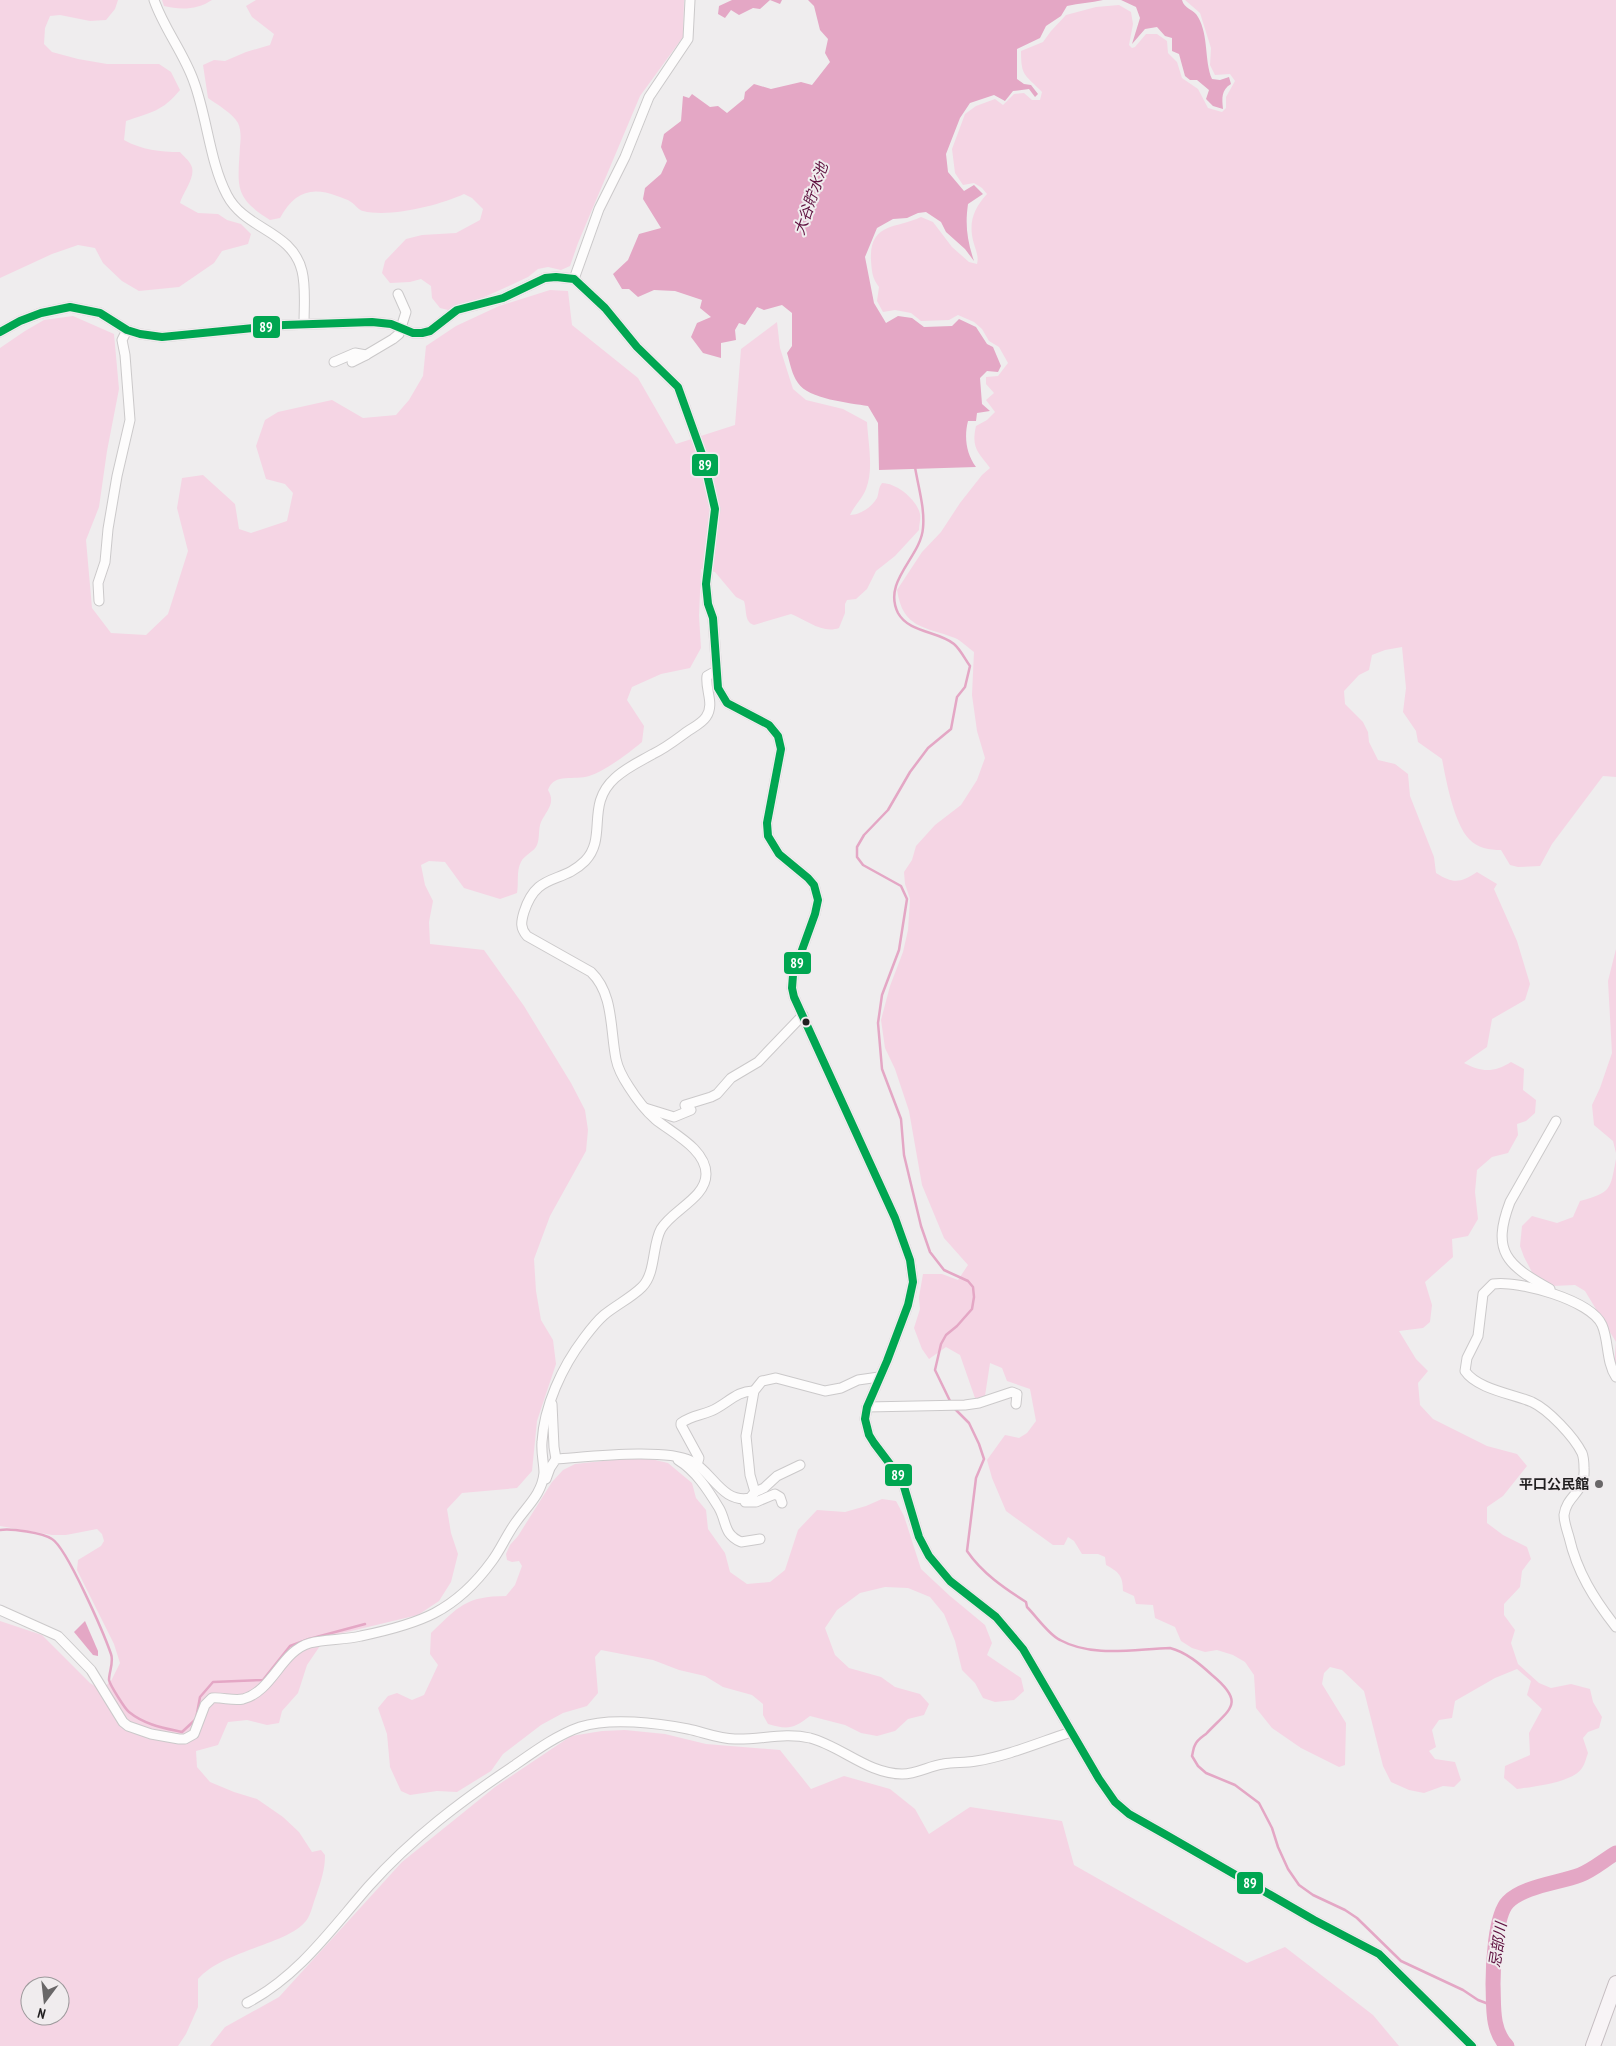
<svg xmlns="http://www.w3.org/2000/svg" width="1616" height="2046" font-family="'PT Sans Narrow','Noto Sans JP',sans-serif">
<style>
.green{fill:#f5d5e4;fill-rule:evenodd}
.water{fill:#e4a7c5}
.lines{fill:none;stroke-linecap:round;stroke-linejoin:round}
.stream{stroke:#e4a7c5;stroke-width:2.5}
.river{stroke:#e4a7c5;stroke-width:15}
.minor-casing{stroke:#cbc9ca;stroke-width:11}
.primary-casing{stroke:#c5bdc1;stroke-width:16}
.minor{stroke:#fdfcfc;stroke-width:9}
.primary{stroke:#f8f4f6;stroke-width:14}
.bus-1-casing{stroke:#f0ecee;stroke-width:11}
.bus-1{stroke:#00a651;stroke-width:8}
.bus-dot{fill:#211f20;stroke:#f0ecee;stroke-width:2}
.poi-dot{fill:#696768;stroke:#f0ecee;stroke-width:2}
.labels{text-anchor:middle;stroke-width:4;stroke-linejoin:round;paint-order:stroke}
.poi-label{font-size:14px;font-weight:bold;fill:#211f20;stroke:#f0ecee;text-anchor:end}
.water-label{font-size:15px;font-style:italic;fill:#5e113f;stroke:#f0ecee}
.line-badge{stroke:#f0ecee;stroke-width:2}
.badge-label{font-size:14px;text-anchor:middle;font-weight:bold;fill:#fff}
</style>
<rect width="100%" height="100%" fill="#efedee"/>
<g class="green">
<path d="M0 0H118L115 9 106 20 90 21 60 15 50 16 45 28 44 44 52 52 78 59 107 64H159L171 72 180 90C162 112 151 112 126 121L124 140C142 150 160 152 180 152 183 156 189 160 191 165 197 176 183 192 180 203L198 213 218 214 227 220 241 224 251 234 248 244 222 251 214 263 179 287 139 291 122 281 103 263 95 248 78 245 52 254 0 278Z"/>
<path d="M162 0H212C197 10 180 10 164 6Z"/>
<path d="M256 0H684L683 37 640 96 578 243 570 266 561 270 548 267 538 269 528 277 511 285 473 302 448 310 440 308 432 298 431 286 421 279 410 282 390 283 382 273 385 261 406 239 422 235 456 233 480 220 483 209 472 198 464 194C440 205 390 218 363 211 358 210 356 205 351 202 347 199 342 198 337 196 310 186 294 193 280 218L270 220C233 197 238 186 240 146 241 139 241 129 238 123 232 113 218 105 208 98L203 65 214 60 225 61 246 52 270 45 274 34 252 17 246 6Z"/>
<path d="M1185 0H1616V777L1603 776 1552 844 1540 866 1518 867 1510 865 1501 850C1490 850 1477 848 1469 839 1454 823 1446 780 1442 759L1418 742 1416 731 1403 712 1406 688 1402 647 1385 650 1372 655 1369 670 1359 675 1344 691 1345 704 1363 722 1368 732 1369 742 1378 760 1395 764 1408 774 1410 796 1434 857 1436 873C1453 884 1461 883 1477 872L1497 884 1494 889 1517 941 1530 984 1525 1000 1492 1019 1487 1047 1464 1063C1481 1072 1494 1073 1511 1062L1524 1069 1523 1090 1536 1100 1535 1113 1526 1121 1517 1124 1518 1135 1508 1153 1492 1157 1477 1170 1475 1192 1478 1219 1468 1236 1452 1239 1453 1257 1425 1282 1432 1305 1430 1322 1423 1328 1399 1331 1416 1359 1428 1371 1418 1383 1420 1405 1433 1419 1487 1446 1517 1454 1527 1466 1503 1496 1487 1507V1523L1503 1535 1527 1547 1531 1559 1522 1571 1520 1587 1504 1604V1615L1515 1630 1511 1643 1518 1664 1539 1683 1551 1688 1571 1684 1590 1689 1593 1702 1602 1717 1599 1728 1588 1732 1583 1738 1588 1753C1586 1758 1585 1764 1582 1768 1574 1782 1533 1787 1517 1789L1504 1778 1505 1766 1530 1755 1529 1733 1542 1709 1527 1695 1531 1681 1517 1669 1495 1678 1455 1701 1452 1718 1439 1720 1432 1730 1436 1747 1429 1751 1435 1759 1455 1762 1461 1780 1454 1787 1443 1786 1424 1793 1409 1790 1391 1782 1383 1766 1364 1691 1342 1670 1330 1667 1324 1673 1322 1684 1346 1723 1345 1765 1339 1767 1301 1748 1272 1728 1256 1708 1254 1675 1245 1662 1233 1655 1217 1650 1205 1652 1192 1648 1181 1641 1175 1627 1155 1618 1153 1605 1136 1604 1134 1596 1123 1591C1123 1576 1119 1572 1106 1565L1105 1557 1098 1554H1082L1074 1541 1068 1537 1064 1545H1053L1006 1511 992 1478 987 1460 1005 1435 1019 1438 1027 1433 1036 1421 1030 1389 1007 1381 1002 1368 990 1363 985 1396 980 1399 975 1398 960 1355 946 1347 929 1359 922 1349 914 1328 920 1309 919 1297 923 1274H942L958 1280 968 1265 944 1238 922 1185 909 1111 895 1069 885 1048 881 1020 890 986 903 952 908 930 910 899 905 884 904 872 912 860 916 846 935 825 961 805 977 780 985 758 977 731 972 695 974 652C968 648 962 641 955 638 924 626 903 629 897 590L922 552 941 532 960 503 982 475 990 468C978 452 971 448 976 426L987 420 995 412 986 400 994 393 986 384V377L998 376 1008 363 999 347 989 341 982 329 974 322 958 315 949 320 921 321 911 313 895 310 883 312 877 301 879 287C872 278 872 272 871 261 869 222 896 229 921 217L933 222 952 247 969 262 977 264C979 257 976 251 974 244 968 224 973 209 987 194L982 188 974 183 963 185 955 173 952 149 965 114 976 106 995 99 1003 105 1014 94 1024 93 1032 100H1040L1042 92C1025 74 1021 77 1021 51L1043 42 1051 31 1066 15 1096 7 1119 5 1131 12 1133 24 1129 45 1132 48 1135 47 1146 34H1157L1167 41 1168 53 1177 62 1182 78 1198 89 1208 108 1222 112 1226 108V97L1235 81 1230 74 1215 75 1210 65 1211 48 1200 13Z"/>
<path d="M550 290 568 291 572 325 638 378 676 444 735 425 741 349 777 322 780 348 793 389 806 400 843 409 867 422C868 442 874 469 866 489 862 499 854 506 850 515 860 515 872 507 877 498 879 493 878 488 882 483 897 483 917 500 920 514 921 519 919 525 919 530L895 556 876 571 867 589 856 599 847 600 845 604V613L839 628C823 634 806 620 791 614L754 625C744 622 747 610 744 601L736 597 715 572 701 569 699 616 701 648 690 668 661 674 632 687 627 700 644 726 642 742C629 753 605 771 589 776 575 781 554 772 548 790 556 803 547 810 541 822 538 829 540 838 537 845 534 852 524 855 521 862 516 871 519 883 517 893L500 899 464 888 445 862 429 861 421 865 425 885 433 901 429 922 430 944 484 950 524 1006 571 1083 585 1110 588 1130 586 1151 550 1216 534 1259 536 1291 541 1320 553 1340 556 1364 537 1421 532 1471 517 1488 462 1493 447 1509 451 1533 458 1554 451 1582 439 1601 418 1615 326 1637 307 1665 298 1693 282 1711 279 1723 267 1725 247 1720 228 1722 218 1745 196 1751 197 1767 210 1782 234 1792 257 1799 283 1817 299 1832 312 1852 321 1850 325 1855C325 1870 321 1881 316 1896 313 1903 312 1911 308 1918 293 1944 224 1949 198 1979V2007L186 2034 178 2046H0V1621L42 1635 90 1683 101 1690 111 1681 120 1663 114 1644 77 1570 78 1560 101 1546 104 1541 102 1534 97 1529 66 1535H52L0 1526V348L25 331 44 320 73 316 114 334 119 389 107 451 99 507 86 540 92 608 111 633 146 635 168 614 188 551 177 508 182 478 203 475 235 504 239 529 251 533 287 521 293 493 285 484 266 479 256 446 265 420 278 412 332 400 363 418 396 415 409 400 423 376 426 346 456 326 499 306ZM30 1986H60V2016H30Z"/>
<polygon points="1616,949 1616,1153 1613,1141 1594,1125 1592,1105 1600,1088 1612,1053 1608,981"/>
<path d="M1616 1159V1368L1614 1365 1616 1342 1585 1291 1575 1285 1552 1286 1533 1274 1524 1257 1520 1246 1522 1226 1532 1216 1557 1223 1573 1217 1580 1201C1612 1192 1610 1190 1616 1159Z"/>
<path d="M621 1459H651L668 1463 692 1483 696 1498 706 1510 708 1529 725 1553 730 1572 747 1584 770 1582 785 1570 798 1530 817 1510 845 1512 866 1506 882 1499 896 1501 904 1516 921 1569 950 1596 985 1625 992 1643 987 1655 1021 1678 1024 1691 1014 1700 995 1702 983 1698 975 1683 962 1670 955 1641 944 1614 930 1597 908 1588 885 1587 860 1593 837 1610 825 1628 835 1655 849 1668 881 1677 895 1687 920 1694 929 1704 924 1715 908 1719 895 1731 877 1736 861 1733 845 1725 810 1716C793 1729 788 1730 768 1724L763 1715V1704L752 1695 723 1687 705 1676 679 1670 653 1660 601 1650 595 1657 598 1693 587 1706 563 1713 541 1725 503 1754 491 1771 457 1792 437 1791 410 1795 401 1791 390 1767 387 1734 378 1708 388 1696 397 1693 412 1700 424 1695 438 1665 430 1654 431 1633C458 1607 466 1596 506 1596L515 1585 522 1566 519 1561 512 1562 507 1560 506 1554 510 1545 518 1536 552 1482 563 1470 575 1464Z"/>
<polygon points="625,1730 665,1734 706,1744 780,1750 811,1789 844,1776 890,1789 915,1809 929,1834 970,1807 1062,1821 1074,1865 1247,1963 1285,1947 1373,2015 1399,2046 210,2046 225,2027 279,1997 402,1862 495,1787 571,1736 602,1731"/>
</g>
<g class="water">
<polygon points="732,0 782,0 780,4 770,0 760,9 753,8 739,15 731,10 725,18 718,14 719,6"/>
<path d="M808 0H1103C1091 3 1079 3 1067 6L1061 16 1046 26 1040 38 1017 49V79L1024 84 1031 85 1038 94 1035 97 1029 89 1013 91 1005 101 994 95 970 103 960 118 946 154 948 172 964 191 974 185 983 194 968 204C965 225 967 240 974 261L965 249 946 232 941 222 926 212 918 213 907 218 893 219 877 228 865 257 874 303 886 323 898 316 912 318 924 327 952 326 959 319 976 327 987 344 993 347 1001 366 998 372 987 371 980 378 982 404 990 411 977 413 976 421H968C964 437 966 453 976 467L879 470 878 423 868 406C850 403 808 399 798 383 792 375 790 363 787 353L792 346V313L782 305 764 310 757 307 745 325 739 323 735 330 736 340 721 343V358L703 353 691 337 697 323 711 317 700 308 702 300 675 291 654 290 638 297 629 289H622L613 274 628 260 639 234 661 228 643 199 645 188 661 174 667 161 661 147 664 134 681 121 683 96 689 98 692 94 710 107 718 106 727 113 744 99 745 92 754 84 771 89 801 82 812 85 830 62 825 53 828 39 820 30 814 6Z"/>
<path d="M1121 0H1182C1184 9 1194 9 1198 17 1209 36 1204 60 1212 79L1220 80 1229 77 1231 84C1221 90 1222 98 1223 109L1213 106 1206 99 1209 90 1197 80H1190L1185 76 1179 54 1172 51V38L1165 36 1157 27 1145 29 1132 44 1140 18 1136 7Z"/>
<polygon points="85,1621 98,1651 98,1656 93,1655 74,1632"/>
</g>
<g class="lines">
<g class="stream">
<path d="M915 467C918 486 925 508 923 528 921 557 882 581 898 613 909 633 938 631 954 644 960 649 965 659 970 666L965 687 957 697 951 729 928 748 910 772 888 810 864 835 857 847V857L863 865 901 886 907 899 899 950 882 995 878 1023 882 1069 901 1119 904 1155 921 1226 930 1252 944 1270 968 1281 973 1287 974 1297 972 1309 957 1326 946 1335 941 1344 935 1370 951 1403"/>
<path d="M954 1408 969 1423 979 1444 984 1459 976 1478 967 1551C982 1573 1004 1588 1026 1602L1027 1607C1036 1616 1049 1635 1060 1640 1093 1658 1134 1649 1170 1648 1186 1652 1200 1664 1212 1675 1247 1704 1229 1709 1206 1734 1202 1737 1197 1740 1195 1745 1193 1748 1193 1753 1192 1756L1198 1766 1206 1773 1235 1785 1259 1803 1272 1828 1278 1847 1288 1869 1299 1885 1313 1895 1345 1910 1357 1918 1401 1961 1463 1990 1478 2000 1494 2006"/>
<path d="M0 1530C11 1528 43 1533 52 1539 67 1548 104 1634 111 1654 114 1662 109 1672 109 1680 110 1685 125 1709 129 1712 145 1725 164 1728 182 1732L196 1719 200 1697 213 1682 263 1680 290 1646 309 1639 365 1624"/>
</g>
<path class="river" d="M1507 2046C1491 2030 1494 2005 1493 1984 1493 1966 1495 1915 1508 1902 1524 1886 1559 1883 1580 1875 1593 1870 1604 1860 1616 1853"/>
<g class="minor-casing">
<g id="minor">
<path d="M154 0C164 29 184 53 194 82 207 117 210 163 227 195 245 230 292 230 302 271 306 287 304 307 304 324"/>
<polyline points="574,279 599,209 625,157 649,97 688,39 690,0"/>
<polyline points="0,332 20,321 41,313 70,307 100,313 127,330 140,334 162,337 284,325 372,322 391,324 413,333 422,333 430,331 457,310 503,298 545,278 556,277 574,279 605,308 637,347 678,387 703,457 715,509 706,584 708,604 713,618 718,688 727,703 769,725 778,736 781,749 767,823 768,836 779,854 808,878 814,885 818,900 815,914 793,975 792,988 794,997 895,1218 910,1260 913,1282 908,1305 887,1361 867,1407 865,1419 869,1435 874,1443 902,1480 919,1537 929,1556 950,1581 996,1617 1023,1649 1099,1779 1115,1802 1129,1814 1168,1836 1314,1920 1379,1954 1472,2046"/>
<polyline points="334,362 355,353 366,355 393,339 399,334 406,312 398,294"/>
<polyline points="352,362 366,355"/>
<polyline points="99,601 98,583 105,562 108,529 117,476 130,420 125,355 122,340 127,330"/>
<polyline points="645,1108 674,1117 691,1110 686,1108 685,1105 711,1097 717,1094 731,1078 758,1062 803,1015"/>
<path d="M1550 1289C1507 1265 1491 1252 1510 1202L1556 1121"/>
<path d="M1616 1377C1606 1362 1609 1341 1602 1325 1591 1300 1518 1280 1493 1284L1483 1294 1478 1336 1467 1358 1465 1371C1477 1389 1513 1394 1532 1402 1549 1410 1574 1437 1582 1453 1584 1458 1584 1463 1584 1468 1586 1493 1567 1494 1564 1515 1564 1522 1567 1530 1569 1537 1577 1572 1594 1599 1616 1627"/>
<polyline points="552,1404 554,1447 556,1459"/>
<polyline points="867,1407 965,1405 979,1403 1012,1392 1017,1394 1016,1404"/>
<path d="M678 1460C696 1471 708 1490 719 1508 727 1522 723 1534 741 1542L760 1539"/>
<path d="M697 1465 699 1458 681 1425V1423C693 1415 699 1416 711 1411 726 1405 737 1390 754 1391"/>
<path d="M546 1479 550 1468 556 1459C588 1457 665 1448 691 1461 712 1471 722 1504 750 1498L755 1492 750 1475 746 1436 754 1391 762 1381 776 1378 825 1391 841 1388 858 1380 879 1377"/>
<polyline points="755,1492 764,1488 777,1476 800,1465"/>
<polyline points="745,1502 756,1502 775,1494 780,1497 782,1503"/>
<path d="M0 1610 58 1636 91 1670 123 1722 128 1726 151 1734 179 1739H185L194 1734 205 1705 212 1698C222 1697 233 1701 243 1699 273 1691 281 1651 310 1643 326 1639 344 1640 361 1636 419 1624 455 1612 492 1561 501 1549 507 1534 516 1522 527 1506 542 1494 544 1473 544 1463 541 1453 542 1442 544 1406 562 1367 584 1338 590 1330 597 1321 604 1315 616 1305 631 1298 642 1287 656 1273 652 1245 661 1229 672 1210 706 1198 706 1174 706 1149 672 1133 655 1119 645 1110 636 1098 629 1087 623 1078 618 1069 616 1059 610 1030 614 994 591 972L527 936C520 928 521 922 524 912 537 871 561 885 585 861 608 837 585 805 615 778 627 767 639 762 653 754 666 748 677 739 688 731 694 727 702 723 706 717 715 704 705 690 707 676L716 671"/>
<path d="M247 2003C299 1976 332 1928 369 1886 412 1838 461 1801 515 1765 535 1751 557 1735 580 1727 610 1717 658 1723 688 1729 703 1732 719 1739 735 1739 760 1740 784 1732 810 1738 841 1746 868 1774 902 1774 917 1774 929 1766 943 1764 954 1762 965 1763 976 1761 1008 1756 1040 1742 1071 1732"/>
</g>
</g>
<g class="primary-casing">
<polyline id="primary" points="1593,2046 1616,1983"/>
</g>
<use href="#minor" class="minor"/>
<use href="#primary" class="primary"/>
<g class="bus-1-casing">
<polyline id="bus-1" points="0,332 20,321 41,313 70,307 100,313 127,330 140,334 162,337 284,325 372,322 391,324 413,333 422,333 430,331 457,310 503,298 545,278 556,277 574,279 605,308 637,347 678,387 703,457 715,509 706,584 708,604 713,618 718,688 727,703 769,725 778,736 781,749 767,823 768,836 779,854 808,878 814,885 818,900 815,914 793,975 792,988 794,997 895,1218 910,1260 913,1282 908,1305 887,1361 867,1407 865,1419 869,1435 874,1443 902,1480 919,1537 929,1556 950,1581 996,1617 1023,1649 1099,1779 1115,1802 1129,1814 1168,1836 1314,1920 1379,1954 1472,2046"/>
</g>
<use href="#bus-1" class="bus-1"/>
</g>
<circle class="bus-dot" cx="806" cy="1022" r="4.5"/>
<circle class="poi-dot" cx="1599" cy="1484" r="5"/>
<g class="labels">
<g class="poi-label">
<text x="1589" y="1489">平口公民館</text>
</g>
<g class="water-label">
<text transform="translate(811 199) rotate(-71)" y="5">大谷貯水池</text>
<text transform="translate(1498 1945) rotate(-81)" y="5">忌部川</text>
</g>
</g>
<g class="line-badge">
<rect x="252" y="315" width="29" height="24" rx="5" fill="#00a651"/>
<rect x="691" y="453" width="28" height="24" rx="5" fill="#00a651"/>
<rect x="783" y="951" width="29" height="24" rx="5" fill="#00a651"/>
<rect x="884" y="1463" width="29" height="24" rx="5" fill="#00a651"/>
<rect x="1236" y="1871" width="28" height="24" rx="5" fill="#00a651"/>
</g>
<g class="badge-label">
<text x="266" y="332">89</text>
<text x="705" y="470">89</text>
<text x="797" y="968">89</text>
<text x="898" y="1480">89</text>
<text x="1250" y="1888">89</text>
</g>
<g transform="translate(45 2001) rotate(195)"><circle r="24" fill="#f0ecee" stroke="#9d9a9c"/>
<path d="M0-4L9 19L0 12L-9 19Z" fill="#696768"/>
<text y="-8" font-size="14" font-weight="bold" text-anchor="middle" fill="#211f20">N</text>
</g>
</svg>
